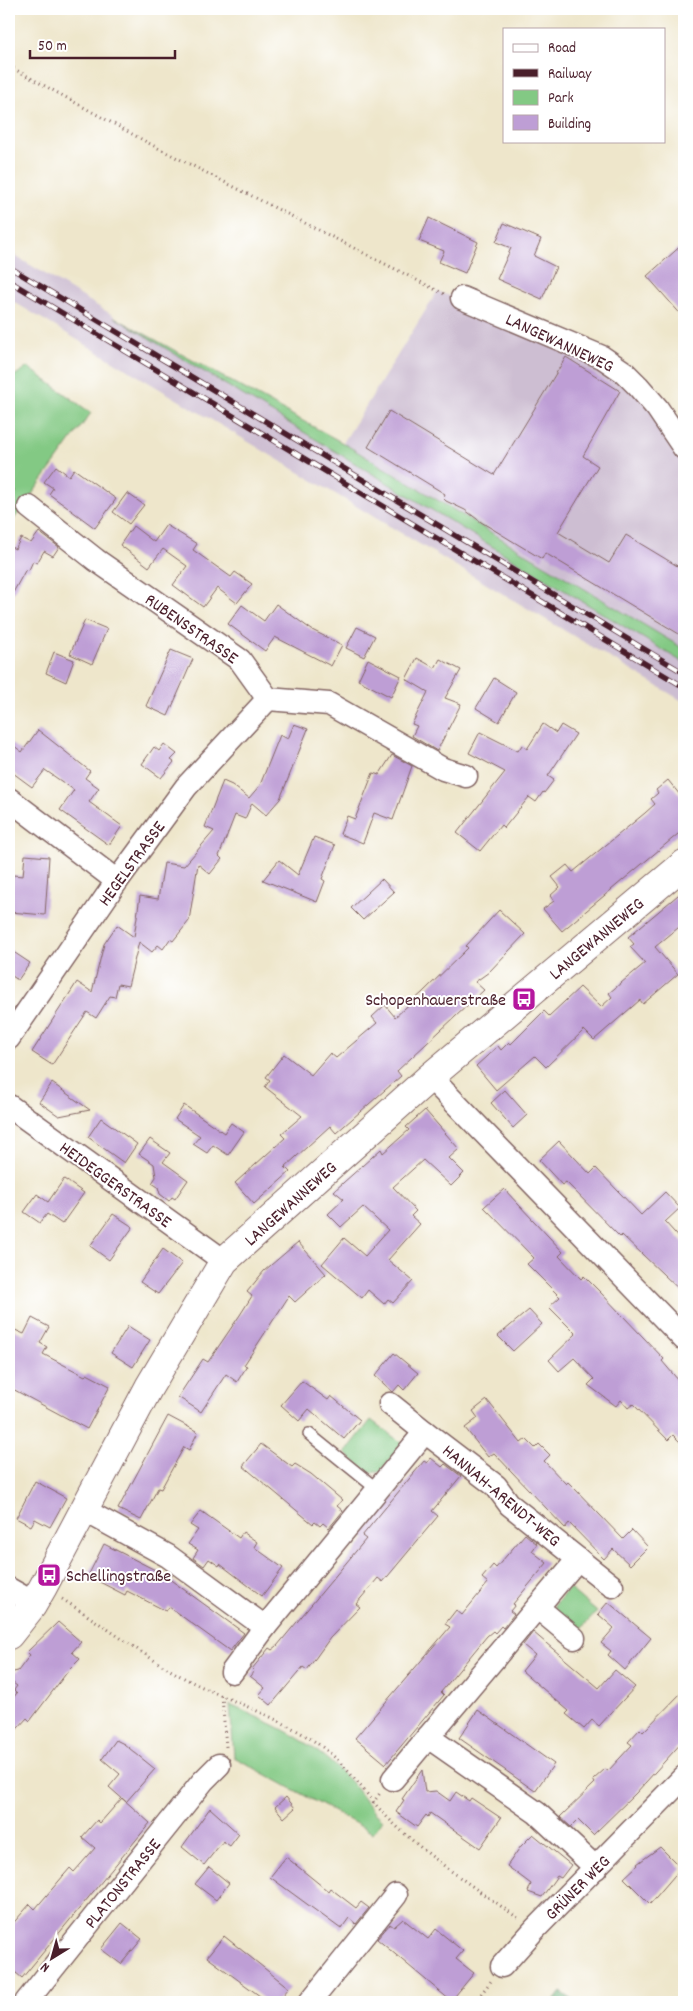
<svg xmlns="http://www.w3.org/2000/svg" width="693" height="2011" font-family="Dekko,sans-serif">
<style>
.industrial{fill:#cdbed2}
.green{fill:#83c984;stroke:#667458}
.forest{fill:#6aad72;stroke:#5a664e}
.building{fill:#be9ed5}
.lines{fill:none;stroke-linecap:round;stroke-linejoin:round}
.lane-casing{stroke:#836563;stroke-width:14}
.street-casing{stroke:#836563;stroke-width:25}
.secondary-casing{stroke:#836563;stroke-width:30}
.path{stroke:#836563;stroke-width:3;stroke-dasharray:1 4;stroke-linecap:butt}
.lane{stroke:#fff;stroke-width:11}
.street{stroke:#fff;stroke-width:22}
.secondary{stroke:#fff;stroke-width:28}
.rail-casing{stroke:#4a1f2b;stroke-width:5.5}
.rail{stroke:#fff;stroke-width:4;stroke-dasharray:11;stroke-linecap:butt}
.labels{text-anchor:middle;stroke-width:4;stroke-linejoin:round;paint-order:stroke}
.street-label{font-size:18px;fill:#4a1f2b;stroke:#fff}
.poi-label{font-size:18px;fill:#4a1f2b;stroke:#fff;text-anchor:end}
</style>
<rect width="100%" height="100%" fill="#fff"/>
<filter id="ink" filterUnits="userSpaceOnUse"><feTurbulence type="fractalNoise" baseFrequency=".02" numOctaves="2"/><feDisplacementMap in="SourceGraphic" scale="10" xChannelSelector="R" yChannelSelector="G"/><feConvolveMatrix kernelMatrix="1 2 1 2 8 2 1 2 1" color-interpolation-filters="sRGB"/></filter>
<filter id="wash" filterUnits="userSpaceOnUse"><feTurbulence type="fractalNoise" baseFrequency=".0096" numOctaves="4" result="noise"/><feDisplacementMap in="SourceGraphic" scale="20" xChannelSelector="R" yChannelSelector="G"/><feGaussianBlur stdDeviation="1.12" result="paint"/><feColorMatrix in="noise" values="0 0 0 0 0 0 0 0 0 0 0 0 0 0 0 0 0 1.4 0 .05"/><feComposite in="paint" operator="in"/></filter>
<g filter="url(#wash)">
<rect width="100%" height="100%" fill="#eee6cb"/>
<g class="industrial">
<polygon points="9,252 684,663 684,702 9,299"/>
<polygon points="437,292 526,318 599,347 684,436 684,649 343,443"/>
</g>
<g class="green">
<polygon points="114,317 343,443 684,649 684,663"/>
<polygon points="28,367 91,413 9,526 9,379"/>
<polygon points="371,1420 403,1444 380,1472 368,1473 345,1453"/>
<polygon points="569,1588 597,1612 579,1631 556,1612 554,1606"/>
<path d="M230 1705C277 1726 308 1738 345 1776 359 1789 367 1808 382 1820L373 1833 234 1757Z"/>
</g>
<polygon class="forest" points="561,1992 576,2002 553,2002"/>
<g id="blocks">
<g class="building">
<polygon points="429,218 478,242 465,273 439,262 444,251 419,241"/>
<polygon points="504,223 541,239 534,256 556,267 542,299 497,279 511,248 496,242"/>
<polygon points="684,243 684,318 647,276"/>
<polygon points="566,357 620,391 583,456 598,466 558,532 609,563 626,535 684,570 684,637 545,553 542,559 481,522 465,510 446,501 443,498 445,494 368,447 389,411 494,475"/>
<polygon points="56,466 69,476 74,469 116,499 95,528 49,494 53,488 44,482"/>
<polygon points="127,493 144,505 129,524 113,512"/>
<polygon points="166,525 197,544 193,550 231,577 235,572 252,584 237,603 217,588 203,607 173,585 187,566 163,549 149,567 120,545 133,526 154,542"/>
<polygon points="39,532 59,547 53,556 44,551 37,563 33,561 29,570 26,569 9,600 9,546 15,549 21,538 31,543"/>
<polygon points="276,604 312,630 342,645 331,666 275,637 265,651 228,624 242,605 264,621"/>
<polygon points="85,620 107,629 92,664 70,654"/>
<polygon points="357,627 375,636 364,657 346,648"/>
<polygon points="171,650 193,659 168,716 146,706"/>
<polygon points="54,652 74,660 66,682 46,673"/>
<polygon points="417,658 435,668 440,659 461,670 445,698 461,704 437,751 412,736 417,726 412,724 428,692 406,679"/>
<polygon points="368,659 401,676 391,697 358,680"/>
<polygon points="494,678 516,692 499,722 476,708"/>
<polygon points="294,724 308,729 280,799 266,815 252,803 245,819 235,815 219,856 222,859 210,874 198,864 189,921 173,941 170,939 163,949 158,945 152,952 139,942 128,986 118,984 115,997 110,996 96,1018 87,1012 52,1065 32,1052 77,982 92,992 104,944 117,925 134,937 140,896 158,899 164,863 184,866 214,831 205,827 223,781 232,785 249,798 260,785 280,735 288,739"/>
<polygon points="543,724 556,733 561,725 576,734 548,776 554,780 544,793 543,792 536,802 529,797 504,828 501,825 480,851 457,833 505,772 469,753 480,732 518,751 522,745 527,749"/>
<polygon points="38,730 90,771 85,778 99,788 89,802 122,826 109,845 60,810 74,790 45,770 32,787 9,770 9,742 22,752"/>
<polygon points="164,744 177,754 171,760 174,762 161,778 142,764 154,747 159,751"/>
<polygon points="392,755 412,766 393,820 374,813 363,843 340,834 347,816 355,819 373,773 379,775"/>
<polygon points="668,780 684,800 684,829 562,931 543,909 554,901 550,896 560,887 552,877 567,865 573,872 645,813 655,804 651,799 658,793 656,790"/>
<polygon points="314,837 335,845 322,879 325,881 317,902 263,880 279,860 298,875"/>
<polygon points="25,855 49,857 45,915 10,912 13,875 23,876"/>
<polygon points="382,879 394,892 363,920 351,908"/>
<polygon points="684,890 684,923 655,947 678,974 643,1004 640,1000 594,1040 584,1030 546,1067 535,1056 496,1090 476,1066 498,1046 501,1050 509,1042 511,1044 544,1011 549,1016 580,987 601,1007 612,997 609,993 645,963 630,947 634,944 628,937"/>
<polygon points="499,910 525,934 489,972 475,982 484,990 397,1071 401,1076 336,1133 330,1126 285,1167 290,1172 254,1204 235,1183 285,1138 281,1134 302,1116 265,1087 270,1080 266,1077 284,1054 311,1075 330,1053 336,1058 377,1023 372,1017 385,1005 395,1017 422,993 468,948 466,946"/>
<polygon points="9,949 30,963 18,980 9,974"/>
<polygon points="52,1083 90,1110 59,1116 39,1102"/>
<polygon points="505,1090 527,1115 513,1128 491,1103"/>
<polygon points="184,1105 224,1133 231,1123 244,1132 228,1155 213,1145 207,1153 193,1144 200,1136 175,1119"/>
<polygon points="425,1110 459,1149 449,1158 464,1173 451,1186 423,1160 393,1187 416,1211 411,1216 420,1224 388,1260 413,1281 393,1303 388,1299 384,1304 368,1290 362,1298 322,1264 344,1238 365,1256 388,1230 363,1207 341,1227 328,1214 344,1199 334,1191 381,1149 383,1153 409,1130 406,1127"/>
<polygon points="101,1118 137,1144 124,1163 88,1137"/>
<polygon points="150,1139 170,1153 163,1162 188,1180 175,1199 172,1197 169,1201 160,1194 158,1187 152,1183 156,1177 154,1164 139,1154"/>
<polygon points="559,1141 590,1174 596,1168 641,1215 665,1192 680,1208 665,1222 684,1243 684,1294 622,1235 620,1237 566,1182 562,1185 539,1160"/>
<polygon points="64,1179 84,1193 62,1224 47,1214 40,1223 24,1212 37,1194 48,1202"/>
<polygon points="504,1189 563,1252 559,1256 581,1279 584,1276 601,1293 664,1359 662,1361 684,1387 684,1446 673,1435 668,1440 633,1404 628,1408 621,1400 616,1406 588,1385 594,1379 574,1358 559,1371 549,1360 576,1334 549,1307 560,1297 527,1264 534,1258 484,1207"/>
<polygon points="113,1214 133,1227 109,1260 90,1246"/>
<polygon points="298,1242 326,1274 295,1302 289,1296 244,1365 247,1366 237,1382 226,1374 201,1412 178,1397 203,1359 208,1362 240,1315 252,1296 247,1292 264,1271"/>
<polygon points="163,1249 182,1263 158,1294 140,1282"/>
<polygon points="529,1310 542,1324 513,1351 498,1336"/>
<polygon points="32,1318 49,1327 40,1343 47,1347 43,1354 85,1376 87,1374 110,1386 87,1429 9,1387 9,1337 13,1329 24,1334"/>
<polygon points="128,1326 150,1340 133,1367 111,1353"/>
<polygon points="394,1353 418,1373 404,1390 399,1385 393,1392 375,1376"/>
<polygon points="302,1381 328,1400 331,1396 360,1420 344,1439 309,1409 299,1421 281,1405"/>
<polygon points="487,1400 521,1443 526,1439 535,1448 539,1444 550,1455 544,1461 566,1484 568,1482 574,1488 623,1539 632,1530 648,1547 630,1565 613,1549 604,1559 569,1523 565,1528 494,1453 488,1457 465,1428 478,1418 473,1411"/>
<polygon points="168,1416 198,1432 189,1450 184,1447 161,1489 158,1488 141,1520 118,1509"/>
<polygon points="261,1444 292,1467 295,1464 311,1474 342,1500 337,1506 343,1511 329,1528 323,1523 320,1526 315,1522 313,1524 243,1466"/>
<polygon points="431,1458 442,1467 445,1464 461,1476 432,1511 438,1516 383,1582 378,1578 356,1604 360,1607 330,1638 307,1670 303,1667 271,1705 259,1695 265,1688 250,1676 254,1671 252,1669 269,1648 272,1650 277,1646 366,1539 362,1536 424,1461 427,1463"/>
<polygon points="35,1481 66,1498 50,1527 35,1519 31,1526 16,1518"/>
<polygon points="201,1511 239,1538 243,1532 257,1542 254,1547 283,1568 262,1596 220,1564 219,1566 209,1559 204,1566 193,1558 198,1550 188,1544 198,1530 190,1525"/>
<polygon points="525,1534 537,1544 532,1551 547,1563 513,1604 515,1605 510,1611 514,1614 503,1628 501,1626 495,1633 493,1631 487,1636 441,1692 444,1695 386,1764 355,1738 450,1627 445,1624 456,1610 462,1615 488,1583 482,1578 493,1565 496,1568"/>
<polygon points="104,1544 161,1573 244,1633 230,1651 169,1607 166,1611 127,1591 125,1595 88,1576"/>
<polygon points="608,1602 651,1638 625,1670 608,1655 611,1651 601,1643 614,1628 598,1614"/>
<polygon points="58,1622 81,1642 72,1652 80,1659 68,1671 30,1721 27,1718 9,1738 9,1703 17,1693 14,1690 17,1686 9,1680 9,1673 18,1671 30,1655 27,1652"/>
<polygon points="533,1632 599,1688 615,1670 635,1687 599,1726 592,1720 584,1729 566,1714 569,1711 522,1671 535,1655 523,1645"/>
<polygon points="684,1690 684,1740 636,1793 593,1835 578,1820 571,1827 560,1817 595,1783 593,1780 605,1769 608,1771 632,1745 628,1742 640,1729 643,1732"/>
<polygon points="478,1710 554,1764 535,1791 459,1738"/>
<polygon points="116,1740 124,1744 155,1769 126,1802 109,1787 120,1774 102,1759"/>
<polygon points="422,1770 425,1792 436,1791 450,1801 456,1792 469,1801 471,1798 501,1818 480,1848 430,1813 428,1817 426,1815 417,1827 396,1812 404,1800 402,1799"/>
<polygon points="286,1797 295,1808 284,1818 275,1807"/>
<polygon points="122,1798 150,1823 22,1978 9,1967 9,1928 30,1904 35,1909 70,1868 74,1872 95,1848 82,1837 97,1820 100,1823"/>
<polygon points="210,1808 239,1834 230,1846 223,1841 204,1865 182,1847"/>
<polygon points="533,1834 571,1865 561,1878 557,1876 542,1897 528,1892 531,1884 507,1866 521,1846"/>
<polygon points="660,1847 681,1868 650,1904 624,1878 638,1865 637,1864"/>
<polygon points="286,1857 328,1891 330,1888 356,1908 361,1902 369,1908 356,1924 349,1918 341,1929 270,1877"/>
<polygon points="209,1867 229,1883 216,1900 195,1884"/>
<polygon points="403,1919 428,1939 436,1929 463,1951 456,1959 474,1973 451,2001 377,1939 390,1924 394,1927"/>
<polygon points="122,1923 142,1939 121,1964 101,1949"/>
<polygon points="224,1936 289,1988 277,2002 268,2002 207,1957"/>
</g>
</g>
</g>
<g filter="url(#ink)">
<use href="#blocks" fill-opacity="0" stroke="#836563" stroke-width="1"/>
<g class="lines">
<g class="lane-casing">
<polyline id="lane" points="309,1434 378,1490"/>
</g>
<g class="street-casing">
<g id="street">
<polyline points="462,298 602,357 624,372 638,386 657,408 684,448"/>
<polyline points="29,507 96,560 240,660 268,699 329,704 443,769 466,776"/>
<polyline points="9,799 117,881"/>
<polyline points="9,1038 117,881 186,787 268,699"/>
<polyline points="430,1077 684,1339"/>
<polyline points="9,1106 224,1261"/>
<polyline points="390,1404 425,1432"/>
<polyline points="84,1510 168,1556 265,1627 425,1432 496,1486 510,1505 578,1559 428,1737 537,1813 596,1868"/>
<polyline points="578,1559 612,1586"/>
<polyline points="9,1589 34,1603"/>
<polyline points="538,1608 574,1638"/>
<polyline points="232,1672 265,1627"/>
<polyline points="393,1779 428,1737"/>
<polyline points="502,1966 535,1929 684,1777"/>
<polyline points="26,2002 203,1781 219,1765"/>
<polyline points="310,2002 396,1895"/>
</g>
</g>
<g class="secondary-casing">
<polyline id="secondary" points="9,1635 32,1606 43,1587 149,1387 224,1261 430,1077 684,864"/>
</g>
<g class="path">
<polyline points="9,66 152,145 444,294"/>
<polyline points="9,488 17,492"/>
<path d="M62 1599C99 1622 133 1648 170 1670 220 1700 278 1713 325 1749 351 1769 367 1798 391 1821 429 1858 475 1888 518 1918"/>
<polyline points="222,1696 226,1747"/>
<polyline points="373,1803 380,1793"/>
<polyline points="475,2002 491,1981"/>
</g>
<use href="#lane" class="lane"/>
<use href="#street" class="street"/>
<use href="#secondary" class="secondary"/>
<g class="rail-casing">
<g id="rail">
<polyline points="9,267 684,673"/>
<polyline points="9,281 684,687"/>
</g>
</g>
<use href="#rail" class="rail"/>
</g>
</g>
<defs>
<g id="bus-square" transform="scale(1.25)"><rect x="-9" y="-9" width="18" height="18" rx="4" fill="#b5179e" stroke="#fff"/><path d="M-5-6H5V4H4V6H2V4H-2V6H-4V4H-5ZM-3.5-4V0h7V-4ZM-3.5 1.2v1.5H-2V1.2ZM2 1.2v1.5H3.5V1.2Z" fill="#fff"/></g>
</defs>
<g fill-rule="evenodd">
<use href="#bus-square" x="524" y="999"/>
<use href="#bus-square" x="49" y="1575"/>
</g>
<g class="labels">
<g class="street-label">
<text transform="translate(560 342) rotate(25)" y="6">LANGEWANNEWEG</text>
<text transform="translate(192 628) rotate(35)" y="6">RUBENSSTRASSE</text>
<text transform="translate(131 863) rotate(-54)" y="6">HEGELSTRASSE</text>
<text transform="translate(596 938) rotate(-40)" y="6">LANGEWANNEWEG</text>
<text transform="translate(116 1184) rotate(36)" y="6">HEIDEGGERSTRASSE</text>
<text transform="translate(290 1203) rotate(-42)" y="6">LANGEWANNEWEG</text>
<text transform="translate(502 1495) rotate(40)" y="6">HANNAH-ARENDT-WEG</text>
<text transform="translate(122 1883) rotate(-51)" y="6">PLATONSTRASSE</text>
<text transform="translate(577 1887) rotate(-45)" y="6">GRÜNER WEG</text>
</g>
<g class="poi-label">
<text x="506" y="1005">Schopenhauerstraße</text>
<text x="66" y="1581" text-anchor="start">Schellingstraße</text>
</g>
</g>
<rect width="693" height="2011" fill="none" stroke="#fff" stroke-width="30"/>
<rect x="503" y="28" width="162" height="115" fill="#ffffff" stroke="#b7a5aa"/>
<rect x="513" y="44" width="25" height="8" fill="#ffffff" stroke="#b7a5aa"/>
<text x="548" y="52" font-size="15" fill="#4a1f2b">Road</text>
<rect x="513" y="69" width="25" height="8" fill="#4a1f2b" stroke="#b7a5aa"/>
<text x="548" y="78" font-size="15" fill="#4a1f2b">Railway</text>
<rect x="513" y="90" width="25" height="15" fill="#83c984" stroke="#b7a5aa"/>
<text x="548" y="102" font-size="15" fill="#4a1f2b">Park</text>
<rect x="513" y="115" width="25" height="15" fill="#be9ed5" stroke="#b7a5aa"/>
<text x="548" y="128" font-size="15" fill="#4a1f2b">Building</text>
<g transform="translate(52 1958) rotate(217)" stroke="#ffffff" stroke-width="4" paint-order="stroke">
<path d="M0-4L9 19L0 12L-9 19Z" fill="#4a1f2b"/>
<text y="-8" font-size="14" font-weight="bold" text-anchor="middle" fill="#4a1f2b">N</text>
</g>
<path d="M30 50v8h145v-8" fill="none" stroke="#4a1f2b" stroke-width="2.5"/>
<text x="38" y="50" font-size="15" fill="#4a1f2b" stroke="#ffffff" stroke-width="4" paint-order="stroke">50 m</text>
</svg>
